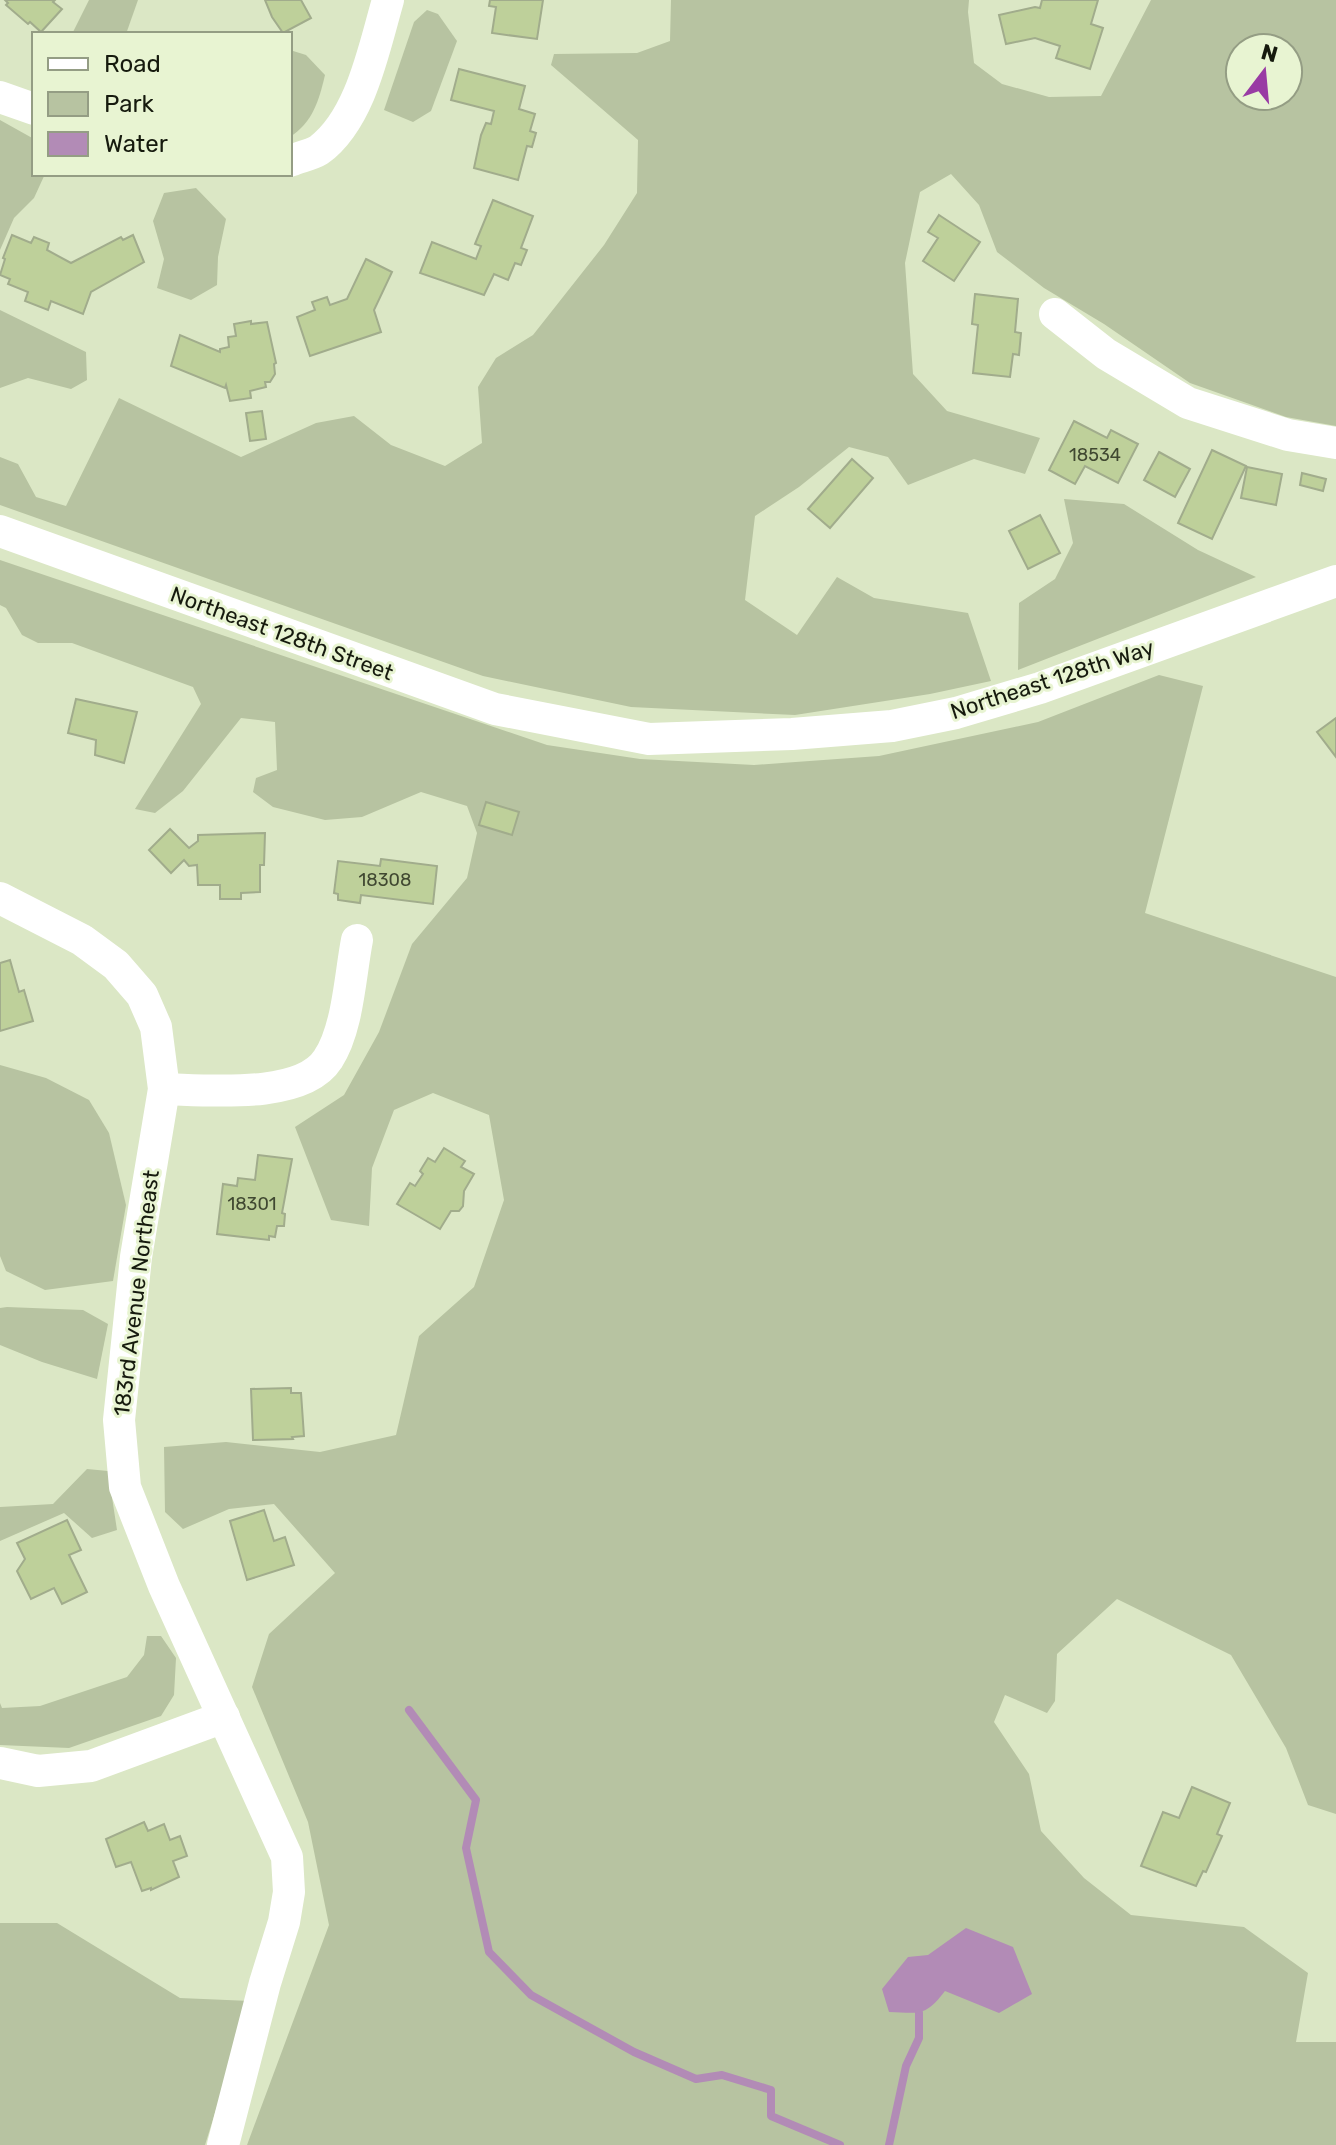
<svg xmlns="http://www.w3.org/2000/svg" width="1336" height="2145" font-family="Rubik,sans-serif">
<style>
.green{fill:#b7c3a1;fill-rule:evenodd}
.water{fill:#b28bb6}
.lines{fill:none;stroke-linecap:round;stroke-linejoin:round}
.stream{stroke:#b28bb6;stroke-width:8}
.building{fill:#bed09a;stroke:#a1ac8c;stroke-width:2}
.minor{stroke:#fff;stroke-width:32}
.labels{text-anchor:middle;stroke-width:6;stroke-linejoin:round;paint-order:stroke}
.number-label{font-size:18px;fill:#404831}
.street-label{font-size:22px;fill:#161a0e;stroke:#e8f4d2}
</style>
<rect width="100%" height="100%" fill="#dbe7c5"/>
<g class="green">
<polygon points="89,0 138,0 126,34 72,34"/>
<path d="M671 0H969L968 12 974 63 1002 84 1049 97 1101 96 1151 0H1336V426L1286 417 1190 383 1104 324 1044 288 997 252 979 205 951 174 920 192 905 263 913 374 947 411 1040 438 1025 474 974 459 908 485 888 457 849 447 799 487 755 516 745 600 797 635 837 577 874 598 968 613 991 681 930 694 795 715 631 707 483 676 0 505V457L18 464 36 497 66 506 119 398 241 457 316 423 354 416 391 445 445 466 482 443 478 387 496 358 533 335 604 245 637 193 638 140 551 65 554 54 637 53 670 41ZM1240 48H1288V96H1240Z"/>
<polygon points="427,10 438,14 457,41 431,111 413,122 384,110 414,22"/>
<path d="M290 50 306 55 325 75C319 100 313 122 290 137Z"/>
<polygon points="0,120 34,139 34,174 45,174 34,198 14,218 0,250"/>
<polygon points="196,188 226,219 218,257 217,285 191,300 157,288 164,259 153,221 164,193"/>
<polygon points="0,310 86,352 87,380 71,389 28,378 0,388"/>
<polygon points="1064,499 1124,504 1198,550 1256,577 1018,670 1019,603 1055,579 1073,543"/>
<polygon points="0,560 547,745 640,759 754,765 879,756 1038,722 1159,675 1203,686 1145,913 1336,977 1336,1814 1308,1805 1286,1748 1231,1655 1117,1599 1057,1654 1055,1701 1047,1713 1005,1695 994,1722 1029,1774 1041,1831 1084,1878 1131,1915 1244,1927 1308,1973 1296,2042 1336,2042 1336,2145 247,2145 329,1925 308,1822 252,1687 269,1634 335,1573 274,1504 229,1509 183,1529 165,1512 164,1447 226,1442 320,1452 396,1435 419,1336 474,1287 504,1200 489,1115 433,1093 394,1110 372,1168 369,1226 331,1220 295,1127 344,1095 379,1032 412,944 467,878 477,833 467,806 421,792 362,817 325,820 273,807 253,792 256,778 277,770 275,722 241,718 183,791 155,813 135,809 201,704 193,687 72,643 38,643 22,635 6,608 0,605"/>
<polygon points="0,1065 46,1078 89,1100 109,1133 126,1205 113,1281 45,1290 6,1271 0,1256"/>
<polygon points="7,1307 83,1310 108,1324 97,1379 42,1362 0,1345 0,1308"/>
<polygon points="87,1469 108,1471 117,1530 92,1538 64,1513 0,1541 0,1507 53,1504"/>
<polygon points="147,1636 161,1636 176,1658 174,1695 161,1716 69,1748 0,1745 0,1703 2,1708 40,1706 127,1677 144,1655"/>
<polygon points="0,1923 57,1923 180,1998 250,2001 205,2145 0,2145"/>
</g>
<path class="water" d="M966 1928 1013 1947 1032 1994 999 2013 945 1991C925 2017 920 2013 889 2012L882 1989 908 1957 928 1955Z"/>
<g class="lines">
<g class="stream">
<polyline points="409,1710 476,1800 466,1848 489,1952 531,1995 634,2052 696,2079 722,2075 771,2090 771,2116 840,2145"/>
<polyline points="889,2145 906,2066 919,2038 919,2013"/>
</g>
</g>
<g class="building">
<polygon points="5,0 55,0 53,2 62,9 41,32 30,22 28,24 6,5 8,3"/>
<polygon points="265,0 301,0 311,18 283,33 272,17"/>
<polygon points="490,0 543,0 537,39 492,33 496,7 489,6"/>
<polygon points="1042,0 1098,0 1091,24 1103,28 1090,69 1056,58 1060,46 1035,38 1006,44 999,15 1035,7 1040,8"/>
<polygon points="459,69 525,86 519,109 535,114 530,131 536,133 532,147 527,146 518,180 474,168 481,135 486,123 491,124 494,111 451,100"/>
<polygon points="493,200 533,216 521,248 527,250 521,265 515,263 508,280 494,274 484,295 420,273 432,242 476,259 481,246 475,244"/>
<polygon points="939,215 980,242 954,281 923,261 938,238 928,232"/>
<polygon points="12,235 31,243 34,237 49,243 47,250 71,263 121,237 123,240 133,235 144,262 91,292 83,314 51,301 48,310 25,301 28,292 8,284 10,279 0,275 5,259 3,258"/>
<polygon points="366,259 392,272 374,310 381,332 310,356 297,317 315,310 312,302 327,297 330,305 347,299"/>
<polygon points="975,294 1018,299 1015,332 1021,333 1019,355 1013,354 1010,377 973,373 978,325 972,324"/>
<polygon points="251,321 251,324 267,322 276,363 274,364 275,374 270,382 265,382 266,387 250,391 251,398 230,401 226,385 225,388 171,366 180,335 220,352 220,349 229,347 228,337 236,336 234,324"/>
<polygon points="262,411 266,439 250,441 246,413"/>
<polygon points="1074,421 1107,438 1111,430 1138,444 1118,483 1085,466 1075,484 1049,470"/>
<polygon points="1212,450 1246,466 1212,539 1178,523"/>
<polygon points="1159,452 1190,469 1175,497 1144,480"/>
<polygon points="852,459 873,478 830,528 808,509"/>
<polygon points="1247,467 1282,474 1276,505 1241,498"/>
<polygon points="1302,473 1326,479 1323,491 1300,485"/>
<polygon points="1040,515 1060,553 1028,569 1009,531"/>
<polygon points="76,699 137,712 124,763 95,755 96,740 68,733"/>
<polygon points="1336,718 1336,757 1317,732"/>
<polygon points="486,802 519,812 512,835 479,825"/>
<polygon points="170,829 189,848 198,841 198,835 265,833 264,865 260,865 260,892 241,893 241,899 220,899 220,885 198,885 197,865 189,866 184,860 171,873 149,850"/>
<polygon points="381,859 437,866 433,904 361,895 360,903 338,900 338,894 334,893 338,861 380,866"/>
<polygon points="10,960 19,992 24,990 33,1021 0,1031 0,963"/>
<polygon points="444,1148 465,1161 461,1167 474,1174 464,1191 463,1206 459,1211 451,1211 440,1229 397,1204 410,1183 415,1186 423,1174 420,1171 428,1158 435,1162"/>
<polygon points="258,1155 292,1159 282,1213 285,1214 284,1226 277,1226 275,1237 269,1236 269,1240 217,1234 223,1184 237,1186 238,1178 255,1180"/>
<polygon points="291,1388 291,1393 301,1393 304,1436 292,1437 293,1439 253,1440 251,1389"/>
<polygon points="264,1510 274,1541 285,1537 294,1565 247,1580 230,1521"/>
<polygon points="67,1520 81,1550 69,1555 87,1592 62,1604 54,1588 31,1599 17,1571 25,1559 17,1543"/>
<polygon points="1192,1787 1230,1803 1217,1834 1222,1836 1206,1872 1203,1871 1196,1886 1141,1866 1163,1812 1179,1818"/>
<polygon points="144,1822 148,1831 164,1824 170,1840 180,1836 187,1856 173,1861 179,1877 151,1890 151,1888 142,1891 131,1862 116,1867 106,1839"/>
</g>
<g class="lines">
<g class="minor">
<polyline points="0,97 34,109"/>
<path d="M290 161C299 157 311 155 319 150 361 119 374 48 388 0"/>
<polyline points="1055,314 1106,354 1188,403 1288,435 1336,443"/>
<polyline points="0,531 495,709 649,739 792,734 892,726 956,713 1040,688 1336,581"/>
<polyline points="0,898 82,940 116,965 142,995 156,1027 164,1089 136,1257 119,1420 125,1487 164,1586 287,1857 289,1892 284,1922 265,1983 223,2145"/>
<path d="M164 1089C207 1090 302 1100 328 1059 348 1029 350 976 357 940"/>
<polyline points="0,1763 38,1771 91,1766 224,1717"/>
</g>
</g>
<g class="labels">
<g class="number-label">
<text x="1095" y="461">18534</text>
<text x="385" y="886">18308</text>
<text x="252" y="1210">18301</text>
</g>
<g class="street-label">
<text transform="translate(282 633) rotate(20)" y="8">Northeast 128th Street</text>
<text transform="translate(1052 679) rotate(-18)" y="8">Northeast 128th Way</text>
<text transform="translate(136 1293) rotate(-83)" y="8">183rd Avenue Northeast</text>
</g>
</g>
<rect x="32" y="32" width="260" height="144" fill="#e8f4d2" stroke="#949d84" stroke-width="2"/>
<rect x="48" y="58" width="40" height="12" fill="#ffffff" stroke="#949d84" stroke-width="2"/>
<text x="104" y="72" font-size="24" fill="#161a0e">Road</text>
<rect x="48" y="92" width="40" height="24" fill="#b7c3a1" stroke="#949d84" stroke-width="2"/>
<text x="104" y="112" font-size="24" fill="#161a0e">Park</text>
<rect x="48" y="132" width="40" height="24" fill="#b28bb6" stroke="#949d84" stroke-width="2"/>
<text x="104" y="152" font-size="24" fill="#161a0e">Water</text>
<g transform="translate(1264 72) rotate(16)"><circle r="38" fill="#e8f4d2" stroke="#949d84" stroke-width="2"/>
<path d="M0-6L14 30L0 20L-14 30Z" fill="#993ba4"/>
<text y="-12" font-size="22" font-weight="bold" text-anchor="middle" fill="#161a0e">N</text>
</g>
</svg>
